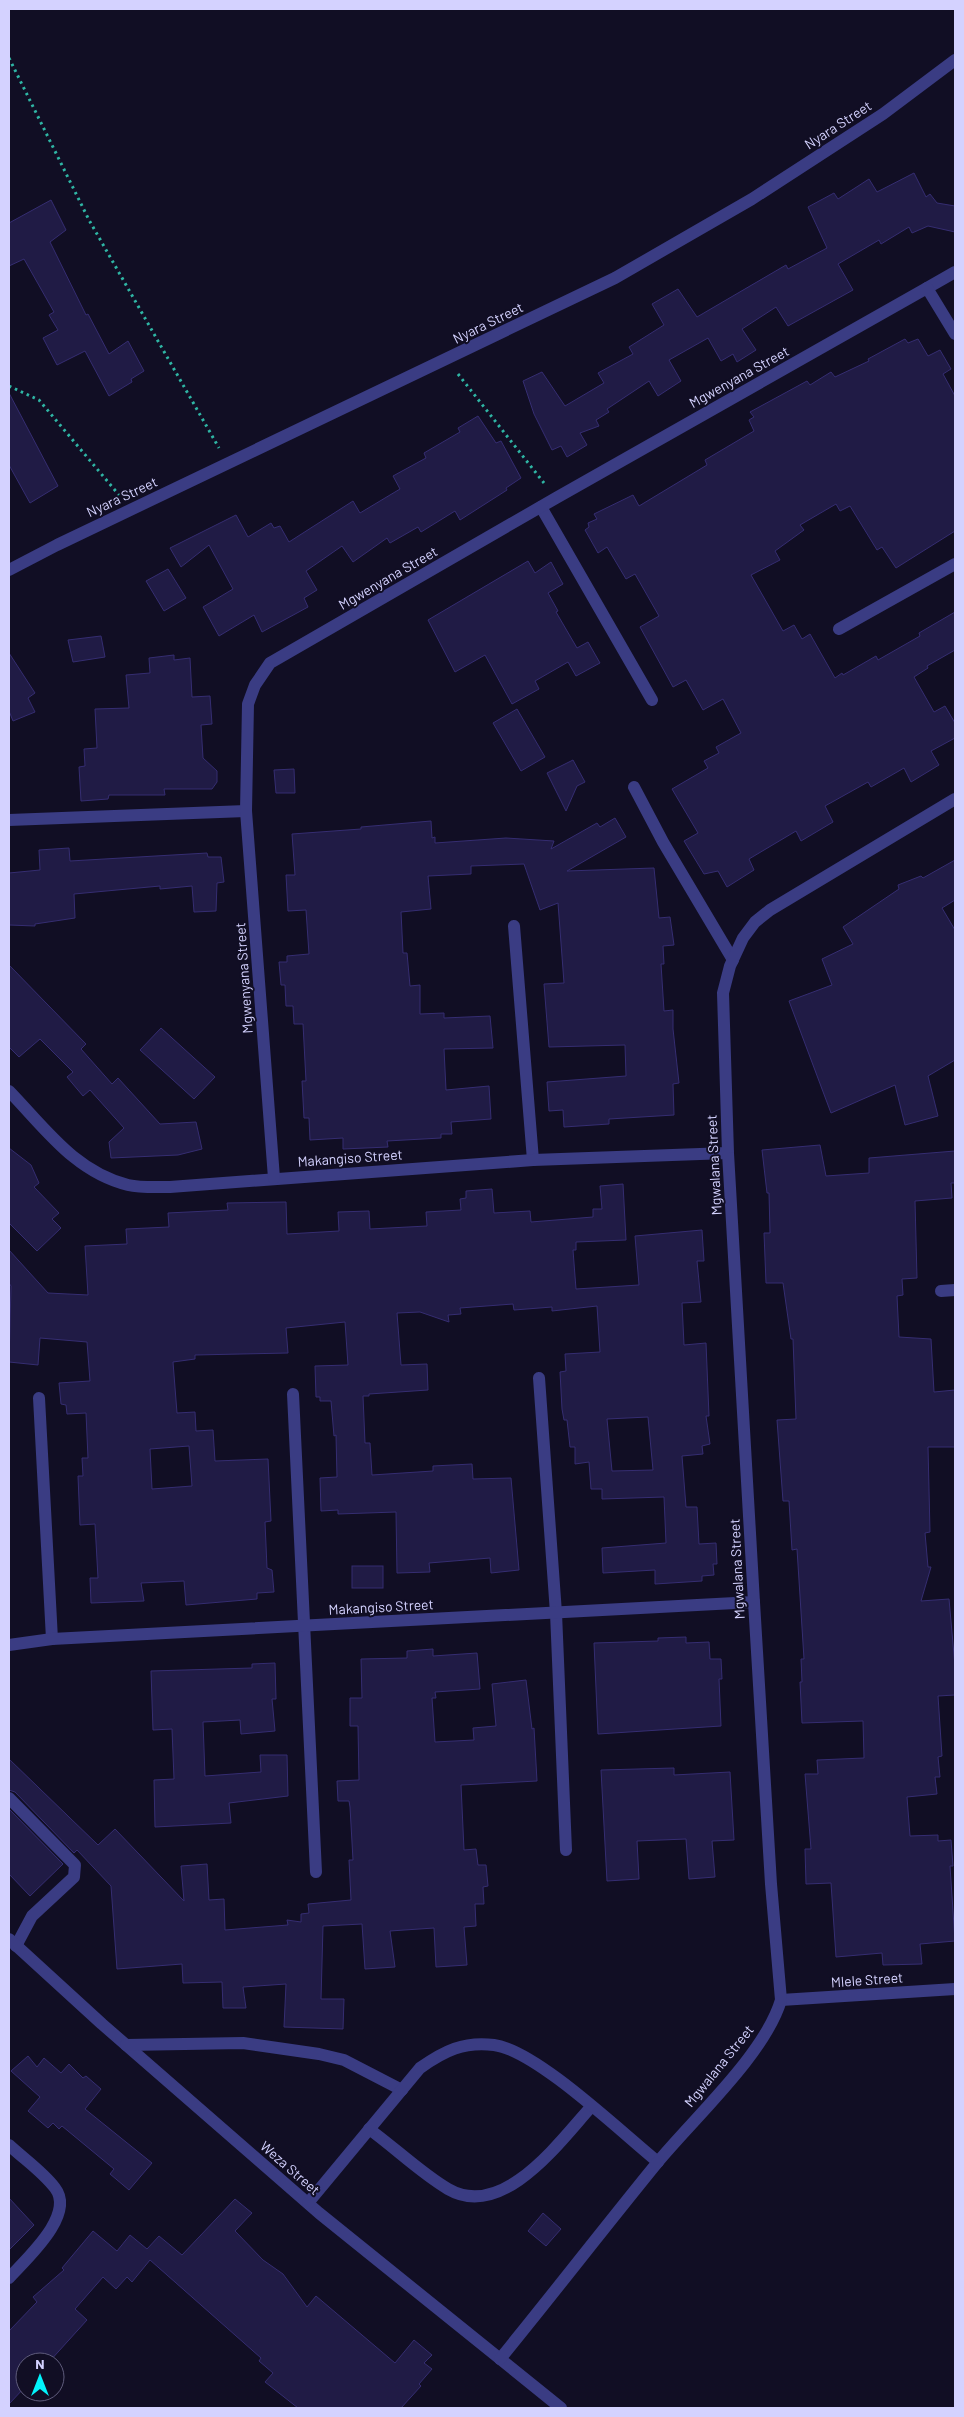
<svg xmlns="http://www.w3.org/2000/svg" width="964" height="2417" font-family="Barlow,sans-serif">
<style>
.building{fill:#201b45;stroke:#352d71;fill-rule:evenodd}
.lines{fill:none;stroke-linecap:round;stroke-linejoin:round}
.path{stroke:#2fb5a4;stroke-width:3;stroke-dasharray:2.5 4;stroke-linecap:butt}
.minor{stroke:#3a3c83;stroke-width:12}
.labels{text-anchor:middle;stroke-width:4;stroke-linejoin:round;paint-order:stroke}
.street-label{font-size:14px;fill:#d4d2ff;stroke:#110e24}
</style>
<rect width="100%" height="100%" fill="#110e24"/>
<g class="building">
<polygon points="914,173 926,197 930,194 937,203 955,206 955,232 928,226 912,233 909,227 881,244 879,240 838,264 853,290 788,326 776,307 742,329 756,350 737,362 733,354 721,361 708,338 669,360 681,381 658,396 649,381 607,409 609,412 596,420 599,426 580,433 587,445 567,457 561,446 552,450 534,414 523,381 542,372 565,406 604,383 598,373 633,354 629,347 664,325 652,304 678,289 697,317 786,265 788,269 827,248 808,207 834,193 838,199 869,179 877,192"/>
<polygon points="51,200 66,230 50,242 86,315 88,314 109,354 128,341 144,371 131,379 132,382 109,396 85,351 57,365 43,338 58,330 49,315 54,312 24,259 9,266 9,223"/>
<polygon points="905,339 908,343 918,339 928,356 940,350 951,369 943,374 955,396 955,531 896,568 882,547 877,550 850,506 840,511 836,504 800,525 804,530 775,551 780,560 751,575 783,631 794,625 802,639 810,634 835,678 842,673 843,675 876,656 878,660 920,636 919,633 955,612 955,650 927,666 928,668 914,677 934,712 945,706 955,723 955,738 931,751 939,765 911,782 904,768 871,787 868,782 825,806 833,822 801,841 796,831 749,859 754,870 727,887 718,871 704,874 684,841 698,833 672,789 708,768 704,761 719,753 716,747 741,733 723,699 703,710 686,680 673,687 640,627 659,616 635,574 626,579 607,547 598,553 585,530 589,527 588,523 597,519 594,514 633,495 639,506 707,465 705,460 754,431 749,420 754,417 750,412 807,381 810,385 831,372 835,377 869,361 868,359"/>
<polygon points="9,393 58,486 30,503 9,465"/>
<polygon points="478,416 496,443 501,441 521,478 506,488 507,490 460,520 455,511 421,532 418,527 390,543 387,538 353,562 342,546 306,571 317,590 304,598 308,607 262,632 254,615 219,636 203,607 233,589 209,545 181,567 170,548 236,515 248,537 271,523 274,528 280,526 289,542 353,501 360,513 400,489 393,476 426,458 424,453 460,432 458,428"/>
<polygon points="528,561 535,573 551,562 563,584 548,593 558,611 556,612 577,648 588,642 600,663 576,676 568,662 535,681 539,689 512,704 485,655 455,672 428,620"/>
<polygon points="168,569 186,598 164,611 146,581"/>
<polygon points="101,636 105,657 73,662 68,640"/>
<polygon points="9,653 35,693 28,698 35,712 13,721 9,711"/>
<polygon points="174,655 174,660 190,658 192,697 210,696 212,724 201,725 203,758 217,771 217,782 212,789 164,789 165,795 109,795 108,799 81,801 79,767 85,766 84,749 97,748 95,709 129,708 126,675 150,673 149,658"/>
<polygon points="517,709 545,757 521,771 493,723"/>
<polygon points="573,760 585,782 577,786 566,811 547,773"/>
<polygon points="294,769 295,793 276,793 274,770"/>
<polygon points="615,818 626,837 567,871 654,868 659,918 670,917 674,945 663,946 664,964 661,964 664,1011 673,1010 673,1029 679,1083 673,1084 674,1115 609,1119 609,1124 564,1127 563,1110 549,1111 547,1082 626,1076 625,1045 549,1047 544,984 564,983 558,903 540,910 524,864 471,866 471,874 428,876 431,909 401,912 403,953 407,953 410,986 420,985 420,1014 444,1013 444,1018 490,1016 493,1048 444,1049 446,1090 489,1086 491,1119 451,1122 452,1134 441,1134 441,1138 387,1141 388,1147 343,1149 343,1138 310,1140 309,1118 304,1118 302,1081 306,1081 303,1024 294,1024 293,1006 286,1006 285,985 281,985 279,962 287,962 287,956 309,954 306,910 288,911 286,875 295,875 292,834 361,829 361,827 431,821 432,838 435,837 435,843 506,838 554,841 551,849 597,823 600,827"/>
<polygon points="69,848 70,861 207,853 208,857 221,857 224,882 217,883 216,911 194,912 192,886 160,889 160,886 74,894 75,918 35,924 35,926 9,925 9,873 40,870 39,850"/>
<polygon points="955,860 955,900 942,908 955,930 955,1060 928,1076 938,1116 905,1125 895,1085 831,1113 789,1001 832,985 822,959 853,944 843,927 899,889 898,885 921,876 923,878"/>
<polygon points="9,965 86,1044 81,1049 112,1084 118,1078 160,1124 196,1122 202,1149 178,1155 111,1158 109,1142 124,1128 90,1090 83,1096 67,1077 73,1072 40,1039 19,1057 9,1047"/>
<polygon points="161,1028 215,1077 194,1099 140,1050"/>
<polygon points="820,1145 826,1176 869,1173 869,1158 955,1151 955,1183 951,1183 952,1198 915,1201 917,1278 902,1279 903,1295 897,1296 899,1337 931,1339 934,1392 955,1390 955,1447 928,1447 930,1532 925,1533 928,1567 931,1567 921,1601 949,1599 955,1666 955,1695 938,1696 942,1756 938,1757 940,1777 935,1777 937,1794 907,1797 910,1836 938,1835 938,1841 951,1840 953,1866 950,1866 955,1941 920,1944 922,1964 883,1965 882,1953 836,1957 831,1883 806,1884 805,1849 811,1849 805,1774 818,1774 817,1760 864,1758 863,1721 802,1723 800,1682 802,1682 801,1659 804,1659 797,1549 792,1550 789,1501 783,1501 777,1420 796,1419 793,1339 791,1339 783,1283 766,1283 764,1233 770,1233 769,1193 767,1193 762,1150"/>
<polygon points="9,1148 31,1165 39,1183 34,1187 59,1213 52,1219 61,1228 37,1251 9,1223"/>
<path d="M623 1184 626 1240 576 1242V1250H573L576 1289 639 1285 635 1236 702 1230 704 1261H697L701 1302 682 1303 684 1345 706 1343 709 1416H706L710 1444 702 1446 703 1454 682 1456 686 1507H697L699 1544 716 1543 717 1564H713L714 1575 702 1576V1581L655 1584V1570L603 1573 602 1548 666 1543 664 1497 602 1499V1489H591L589 1462 575 1464V1447H570L567 1420H564L562 1409 560 1372 566 1371 565 1354 600 1352 597 1306 552 1311V1307L514 1310 513 1304 460 1308 461 1314 448 1315 449 1322 420 1312 397 1313 401 1365 427 1364 428 1390 369 1394V1396H363L365 1443H370L372 1475 433 1471V1466L472 1464 473 1479 511 1478 519 1570 491 1573 490 1558 429 1563 430 1572 397 1573 396 1512 338 1514V1510L321 1511 320 1478 337 1477 336 1435 334 1436 331 1401H320V1397H316L315 1366 348 1365 345 1322 286 1328 288 1353 195 1355V1359L173 1362 177 1413 195 1412 196 1431 213 1430 215 1461 268 1459 271 1521 265 1522 267 1568 272 1570 274 1592 257 1593V1599L186 1605 184 1581 141 1583 144 1601 91 1603 90 1578H98L95 1524 80 1525 78 1476H83L82 1458H88L86 1413 67 1414 66 1405 61 1404 59 1383 90 1381 87 1342 40 1338 38 1365 9 1362 11 1286 9 1283V1250L48 1293 88 1295 85 1246 127 1244 126 1229 169 1227 168 1213 228 1210 227 1203 286 1202 287 1234 339 1231 338 1212 369 1211 370 1229 427 1226 426 1212 461 1210 460 1199 466 1198V1191L492 1189 494 1213 530 1211 531 1222 593 1217V1209H602L600 1186ZM648 1417 653 1470 612 1471 607 1419ZM189 1446 192 1486 152 1489 150 1449Z"/>
<rect x="352" y="1566" width="31" height="22"/>
<polygon points="686,1637 686,1643 709,1642 710,1659 721,1659 722,1679 719,1679 721,1726 598,1734 594,1643 658,1641 658,1638"/>
<polygon points="433,1649 433,1656 477,1653 480,1689 435,1692 436,1698 432,1698 435,1742 474,1740 473,1728 496,1726 492,1684 526,1680 532,1729 534,1728 537,1781 461,1785 464,1850 476,1849 478,1865 486,1865 488,1886 483,1887 484,1904 475,1904 476,1926 464,1927 467,1965 436,1967 434,1928 390,1931 395,1967 365,1969 362,1924 323,1926 321,1999 344,1999 343,2029 284,2027 286,1984 243,1987 246,2008 223,2008 222,1982 183,1983 182,1964 117,1969 111,1886 77,1850 74,1853 15,1792 9,1790 9,1759 98,1845 115,1829 184,1901 181,1866 207,1864 209,1900 224,1899 225,1930 288,1925 287,1920 301,1922 301,1914 309,1913 308,1904 351,1900 349,1860 353,1860 350,1807 349,1801 338,1801 337,1781 359,1780 358,1726 350,1726 350,1698 362,1698 361,1659 407,1658 407,1651"/>
<polygon points="275,1663 276,1699 272,1699 275,1731 241,1734 240,1720 203,1722 205,1776 261,1772 260,1755 287,1755 288,1796 229,1803 231,1823 155,1827 154,1780 174,1779 172,1729 153,1730 151,1671 252,1668 252,1664"/>
<polygon points="674,1768 674,1775 730,1772 734,1840 712,1841 715,1877 689,1879 686,1839 637,1841 639,1879 607,1881 601,1770"/>
<polygon points="9,1809 63,1864 30,1896 9,1874"/>
<polygon points="28,2056 37,2067 44,2058 61,2073 69,2064 83,2078 86,2076 101,2089 85,2109 152,2163 129,2190 110,2174 114,2169 62,2126 59,2129 53,2123 48,2128 28,2111 40,2097 11,2071"/>
<polygon points="9,2198 34,2225 9,2250"/>
<polygon points="235,2199 252,2213 235,2231 263,2260 283,2274 307,2307 316,2296 395,2363 414,2340 432,2355 424,2363 432,2369 419,2384 421,2386 401,2408 298,2408 265,2382 273,2373 259,2361 261,2358 150,2260 132,2282 127,2277 116,2289 103,2277 75,2309 87,2320 49,2362 25,2362 25,2387 9,2404 9,2331 37,2302 33,2297 64,2270 62,2268 93,2231 117,2251 130,2235 147,2249 159,2236 182,2255"/>
<polygon points="543,2213 561,2229 546,2246 528,2231"/>
</g>
<g class="lines">
<g class="path">
<polyline points="9,58 89,220 219,448"/>
<polyline points="458,374 544,483"/>
<polyline points="9,386 39,400 119,495"/>
</g>
<g class="minor">
<polyline points="927,288 955,272"/>
<polyline points="541,507 652,700"/>
<polyline points="9,570 57,545 615,278 752,199 883,114 955,60"/>
<polyline points="839,629 955,564"/>
<polyline points="634,787 663,842 733,960"/>
<polyline points="9,820 246,811"/>
<polyline points="514,926 533,1160"/>
<path d="M9 1091C45 1128 75 1172 128 1185 141 1188 157 1187 170 1187L533 1160 728 1153"/>
<polyline points="274,1178 246,811 248,704 255,685 270,663 556,498 927,288 955,334"/>
<polyline points="941,1291 955,1290"/>
<polyline points="539,1378 556,1613 566,1850"/>
<polyline points="293,1394 316,1872"/>
<polyline points="39,1398 52,1639"/>
<polyline points="9,1645 52,1639 754,1602"/>
<polyline points="9,1798 75,1865 74,1877 32,1916 16,1946"/>
<polyline points="9,1939 102,2024 319,2213 561,2408"/>
<polyline points="781,2000 955,1989"/>
<polyline points="126,2045 243,2043 319,2054 344,2060 402,2090"/>
<path d="M369 2129C394 2147 422 2174 448 2189 503 2221 560 2141 591 2107"/>
<path d="M9 2145C24 2159 43 2172 55 2188 76 2215 26 2259 9 2278"/>
<path d="M308 2203 420 2068C444 2051 464 2041 494 2045 536 2050 622 2133 658 2162"/>
<path d="M500 2359C553 2294 604 2228 657 2163 694 2118 765 2054 781 2000L771 1884 754 1602 728 1153 723 993 730 966 743 938 755 922 770 910 955 799"/>
</g>
</g>
<g class="labels">
<g class="street-label">
<text transform="translate(838 125) rotate(-33)" y="5">Nyara Street</text>
<text transform="translate(488 323) rotate(-26)" y="5">Nyara Street</text>
<text transform="translate(739 377) rotate(-29)" y="5">Mgwenyana Street</text>
<text transform="translate(122 497) rotate(-25)" y="5">Nyara Street</text>
<text transform="translate(388 578) rotate(-30)" y="5">Mgwenyana Street</text>
<text transform="translate(244 978) rotate(-94)" y="5">Mgwenyana Street</text>
<text transform="translate(350 1158) rotate(-4)" y="5">Makangiso Street</text>
<text transform="translate(714 1165) rotate(-93)" y="5">Mgwalana Street</text>
<text transform="translate(737 1569) rotate(-93)" y="5">Mgwalana Street</text>
<text transform="translate(381 1607) rotate(-3)" y="5">Makangiso Street</text>
<text transform="translate(867 1980) rotate(-4)" y="5">Mlele Street</text>
<text transform="translate(719 2066) rotate(-51)" y="5">Mgwalana Street</text>
<text transform="translate(290 2168) rotate(41)" y="5">Weza Street</text>
</g>
</g>
<rect width="964" height="2417" fill="none" stroke="#d4d2ff" stroke-width="20"/>
<g transform="translate(40 2377)"><circle r="24" fill="#110e24" stroke="#5f5c7c"/>
<path d="M0-4L9 19L0 12L-9 19Z" fill="#02f3fb"/>
<text y="-8" font-size="14" font-weight="bold" text-anchor="middle" fill="#d4d2ff">N</text>
</g>
</svg>
